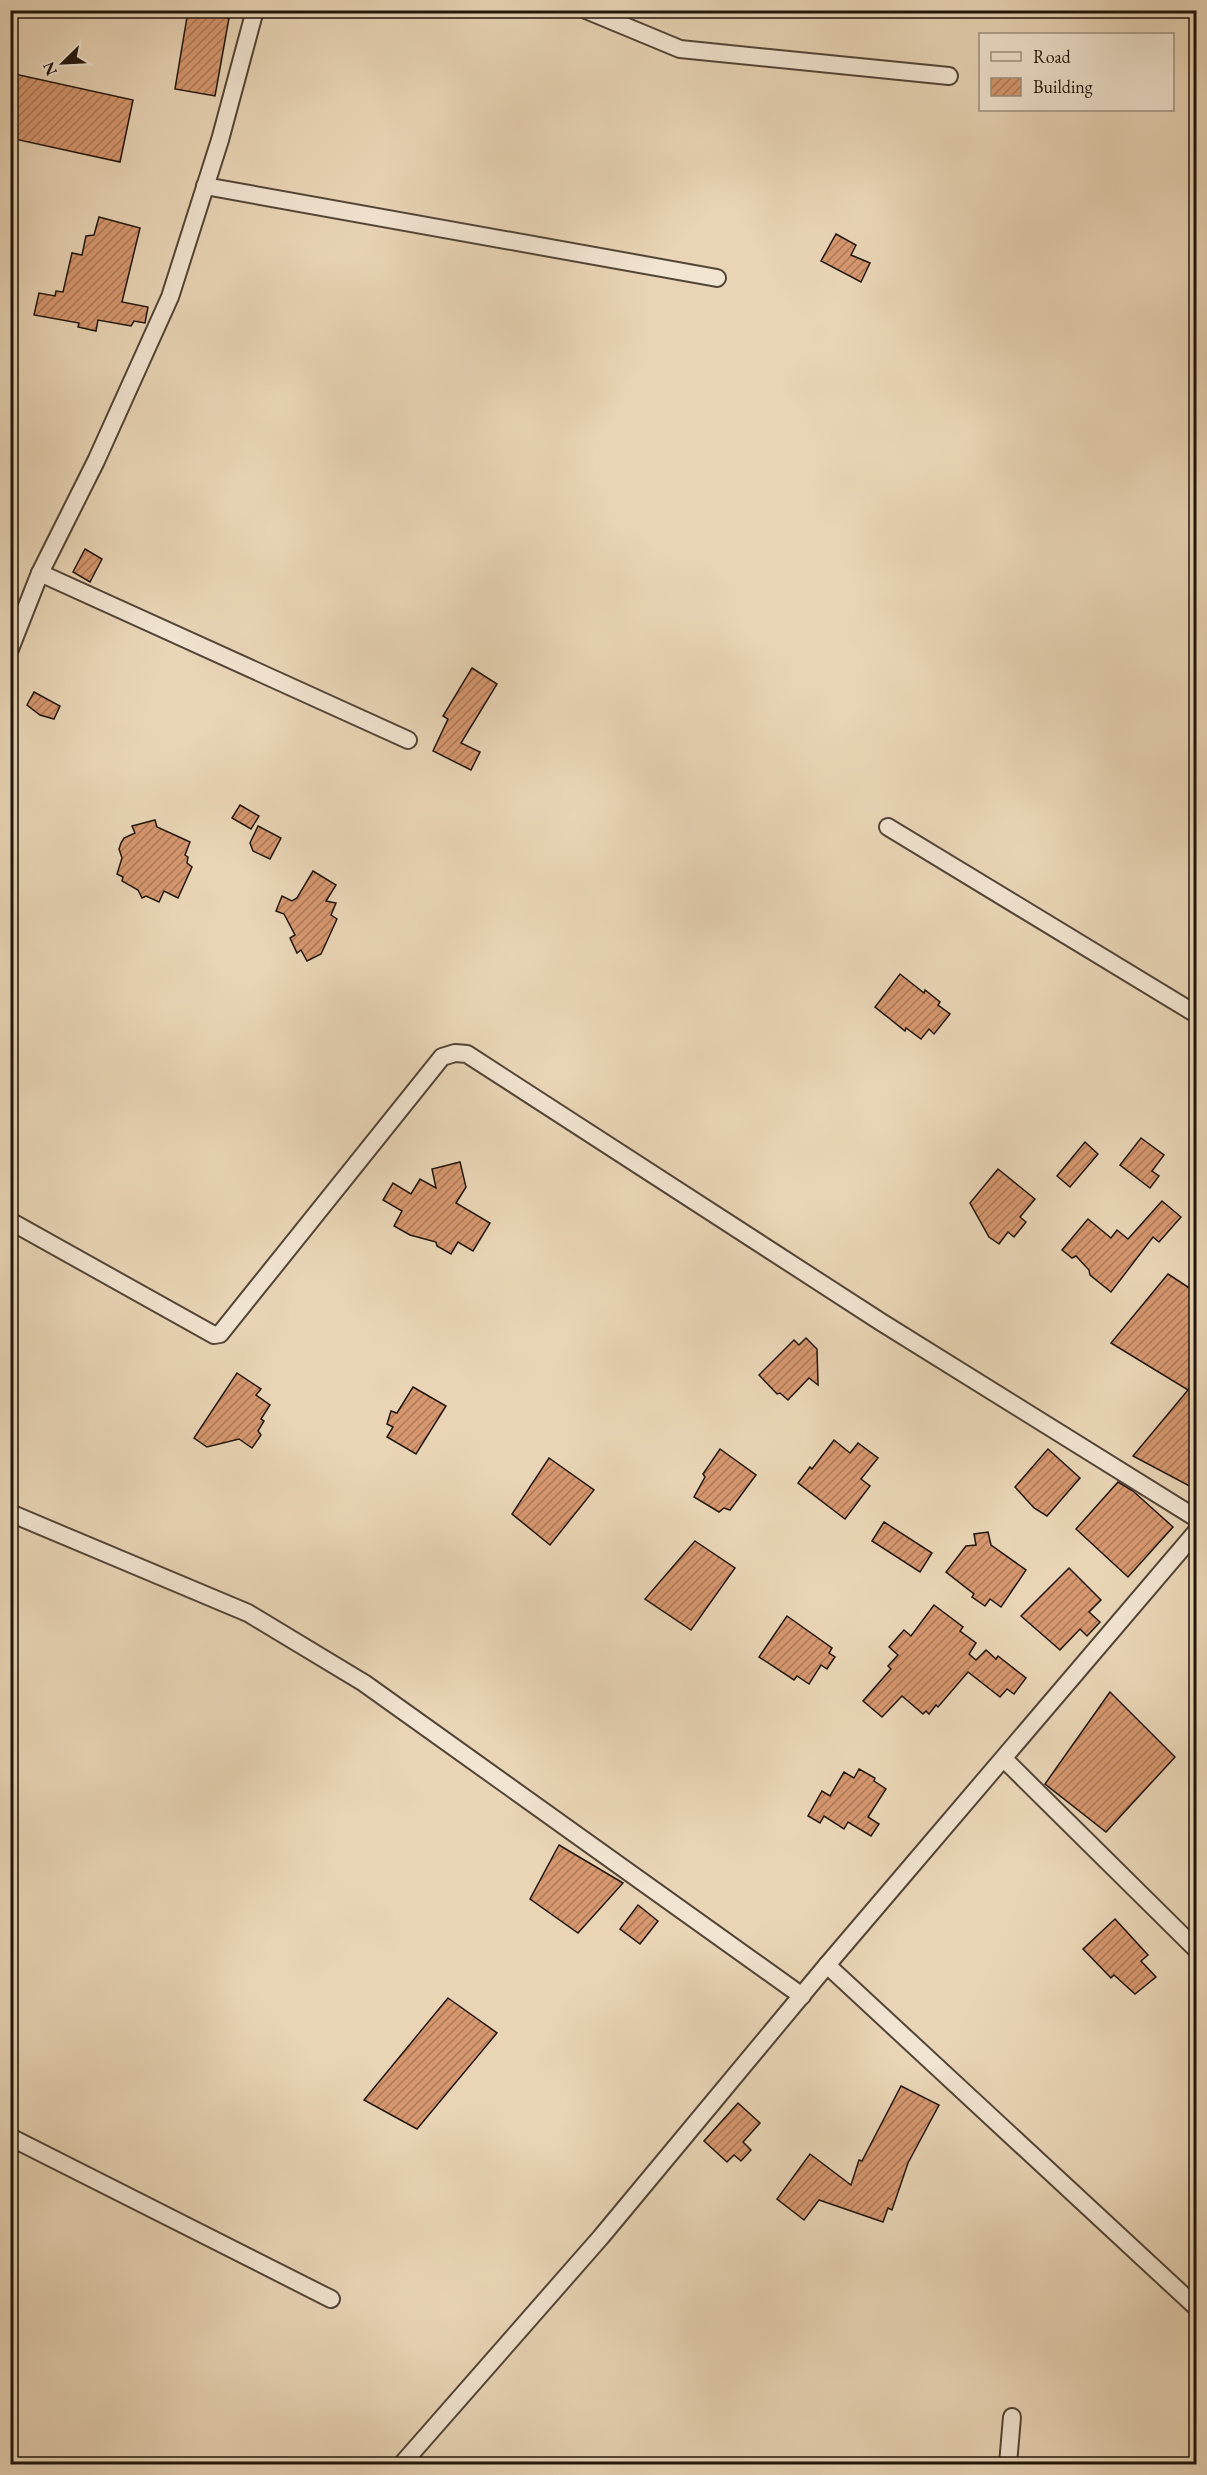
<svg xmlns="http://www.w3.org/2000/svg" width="1207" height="2475" font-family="'EB Garamond',serif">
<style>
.building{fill:url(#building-hatch);stroke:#1f150b;stroke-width:1.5}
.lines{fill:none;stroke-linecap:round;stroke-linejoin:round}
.street-casing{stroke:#524536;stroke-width:20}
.street{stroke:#f1e4d0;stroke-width:16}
</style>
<defs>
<pattern id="building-hatch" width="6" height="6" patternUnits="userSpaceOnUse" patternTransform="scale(1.5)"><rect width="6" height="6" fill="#d6976f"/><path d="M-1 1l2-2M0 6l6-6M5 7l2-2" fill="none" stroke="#ad7a59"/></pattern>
</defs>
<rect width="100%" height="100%" fill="#e9d5b6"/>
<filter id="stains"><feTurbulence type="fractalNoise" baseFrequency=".00333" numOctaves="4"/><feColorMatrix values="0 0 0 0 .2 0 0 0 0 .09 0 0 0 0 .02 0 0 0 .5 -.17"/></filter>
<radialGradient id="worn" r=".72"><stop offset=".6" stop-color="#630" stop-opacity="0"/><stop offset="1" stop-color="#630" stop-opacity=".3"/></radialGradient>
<g class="building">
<polygon points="188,11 229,18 215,96 175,89"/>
<polygon points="10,73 133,100 120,162 10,138"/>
<polygon points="99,217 140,228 122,302 148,307 145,323 134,321 131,326 98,320 96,331 78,327 79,323 34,315 39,293 55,296 56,291 63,292 72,253 82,255 86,236 94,235"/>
<polygon points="836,234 856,245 851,255 870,263 861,282 821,261"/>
<polygon points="85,549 102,559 90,582 73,572"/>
<polygon points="472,668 497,684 461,743 480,752 471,770 433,751 448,719 443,716"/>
<polygon points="34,692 60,706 54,719 40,715 27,705"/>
<polygon points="240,805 259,816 251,829 232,818"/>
<polygon points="155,820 157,827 190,842 185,855 188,857 187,863 192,867 178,898 164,891 159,902 146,896 142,898 138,890 122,881 123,877 117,874 122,858 119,849 121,843 124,838 135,833 132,826"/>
<polygon points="258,826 281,838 270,859 253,851 250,843"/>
<polygon points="313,871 336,885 326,901 336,903 331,915 337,919 321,954 307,961 301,950 297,953 290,938 295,935 284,914 276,911 282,896 292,901 297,898"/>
<polygon points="900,974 924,993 925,990 940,1002 938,1005 950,1014 934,1034 929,1029 921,1039 906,1028 905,1031 875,1007"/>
<polygon points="1141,1138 1164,1155 1152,1171 1159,1176 1150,1188 1120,1165"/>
<polygon points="1085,1142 1098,1154 1070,1187 1057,1176"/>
<polygon points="460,1162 466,1187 456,1203 490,1223 473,1251 458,1242 451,1254 437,1246 436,1242 410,1235 394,1226 402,1211 383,1200 393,1183 411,1194 420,1179 436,1188 432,1169"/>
<polygon points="998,1169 1035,1199 1020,1217 1026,1222 1014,1237 1008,1232 999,1244 989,1237 970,1203"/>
<polygon points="1162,1201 1181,1217 1159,1242 1153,1237 1111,1292 1090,1275 1089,1270 1076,1256 1072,1258 1062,1250 1088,1219 1111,1238 1117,1230 1128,1239"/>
<polygon points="1168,1274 1197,1293 1197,1379 1188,1390 1111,1343"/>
<polygon points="806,1338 817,1349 818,1385 809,1378 788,1400 780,1393 777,1394 759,1375 794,1340 799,1345"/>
<polygon points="237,1373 261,1389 256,1395 270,1405 261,1419 264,1421 258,1431 261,1435 252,1448 239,1439 207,1447 194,1438"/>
<polygon points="413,1387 446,1406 416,1454 387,1437 393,1427 387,1424 391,1411 397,1413"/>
<polygon points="1188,1390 1197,1396 1197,1490 1133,1456"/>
<polygon points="834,1440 850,1453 858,1443 878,1458 861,1479 870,1486 845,1519 798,1483 810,1467 812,1469"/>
<polygon points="720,1449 756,1475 730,1510 724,1508 719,1512 694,1497 705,1477 703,1474"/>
<polygon points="1048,1449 1080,1478 1047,1516 1034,1508 1015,1487"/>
<polygon points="549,1458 594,1490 550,1545 512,1514"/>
<polygon points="1118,1482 1133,1491 1173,1527 1128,1577 1076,1529"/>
<polygon points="884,1522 932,1553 920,1572 872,1541"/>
<polygon points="988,1532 991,1545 1026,1570 1001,1607 990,1599 985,1606 972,1597 974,1594 946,1572 966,1546 976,1545 974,1534"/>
<polygon points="695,1541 735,1568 691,1630 645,1599"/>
<polygon points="1069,1568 1101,1600 1089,1612 1100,1622 1087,1636 1080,1629 1060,1650 1021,1616"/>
<polygon points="934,1605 963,1627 960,1631 976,1643 969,1654 976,1660 986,1650 996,1659 998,1656 1026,1678 1014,1694 1007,1689 1000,1697 968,1672 938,1707 936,1705 929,1714 926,1711 923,1714 902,1696 882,1717 863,1701 891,1669 888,1666 898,1655 889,1647 904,1630 911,1636"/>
<polygon points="787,1616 832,1648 829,1653 835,1657 827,1669 821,1665 809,1684 797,1676 794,1680 759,1657"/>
<polygon points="1110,1692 1175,1757 1106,1832 1045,1784"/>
<polygon points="859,1769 875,1778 874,1781 886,1789 868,1817 879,1824 871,1836 848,1822 844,1829 824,1816 820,1823 808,1816 822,1791 830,1796 844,1772 854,1778"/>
<polygon points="559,1845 623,1883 578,1933 530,1899"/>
<polygon points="638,1905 658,1921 640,1944 620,1929"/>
<polygon points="1115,1919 1148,1955 1141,1961 1156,1977 1135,1994 1114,1975 1111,1978 1083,1949"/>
<polygon points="448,1998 497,2033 417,2129 364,2100"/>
<polygon points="901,2086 939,2105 908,2163 892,2210 888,2208 883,2222 819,2200 804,2220 777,2199 810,2154 851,2185 859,2160 862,2161"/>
<polygon points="738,2103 760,2123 743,2142 751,2150 741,2161 734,2155 727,2162 704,2141"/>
</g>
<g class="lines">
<g class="street-casing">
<g id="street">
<polyline points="586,10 680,49 949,76"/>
<polyline points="205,186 717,278"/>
<polyline points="40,573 408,740"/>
<polyline points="10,649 40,573 96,461 170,297 220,140 255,10"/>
<polyline points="888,827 1196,1014"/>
<polyline points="10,1221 214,1335 220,1334 442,1057 455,1053 467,1054 881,1322 1196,1518"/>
<polyline points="10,1513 248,1613 364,1683 802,1996"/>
<polyline points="1004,1759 1196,1949"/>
<polyline points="827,1965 1196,2307"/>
<polyline points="10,2137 331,2299"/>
<polyline points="402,2464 601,2237 827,1965 1196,1532"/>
<polyline points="1008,2464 1012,2417"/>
</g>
</g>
<use href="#street" class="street"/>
</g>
<rect width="1207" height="2475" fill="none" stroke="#e9d5b6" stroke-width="36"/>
<rect x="12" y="12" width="1183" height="2451" fill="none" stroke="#1f150b" stroke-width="3"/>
<rect x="18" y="18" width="1171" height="2439" fill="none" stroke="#1f150b" stroke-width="1.5"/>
<rect x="979" y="33" width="195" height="78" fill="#f1e4d0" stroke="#9d9181" stroke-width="1.5"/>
<rect x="991" y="52" width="30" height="9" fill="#f1e4d0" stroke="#9d9181" stroke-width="1.5"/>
<text x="1033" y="63" font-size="18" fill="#1f150b">Road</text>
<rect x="991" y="78" width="30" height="18" fill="url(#building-hatch)" stroke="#9d9181" stroke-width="1.5"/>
<text x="1033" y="93" font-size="18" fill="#1f150b">Building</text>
<g transform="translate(63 63) rotate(246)" stroke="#f1e4d0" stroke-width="4.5" paint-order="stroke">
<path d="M0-4.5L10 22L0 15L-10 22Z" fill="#1f150b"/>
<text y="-9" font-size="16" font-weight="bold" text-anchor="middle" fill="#1f150b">N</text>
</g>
<rect width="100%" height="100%" filter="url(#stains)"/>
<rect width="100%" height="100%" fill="url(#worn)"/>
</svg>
